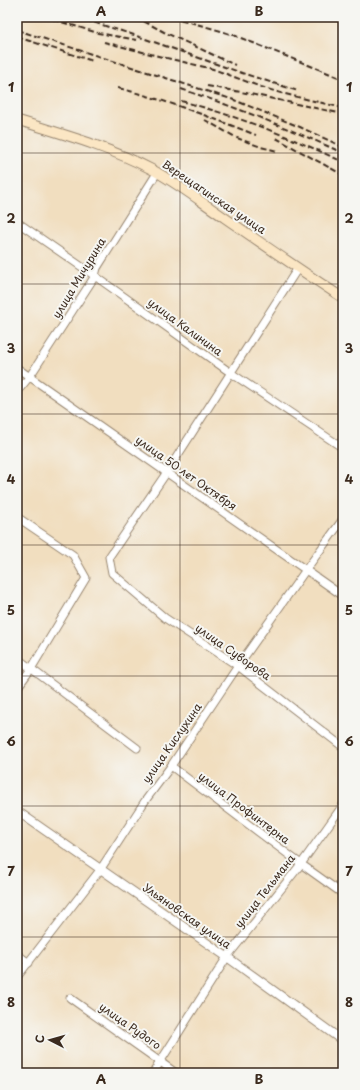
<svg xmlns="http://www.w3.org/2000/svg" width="360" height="1090" font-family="'Playpen Sans',sans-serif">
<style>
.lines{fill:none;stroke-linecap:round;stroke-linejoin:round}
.minor-casing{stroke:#96846e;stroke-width:9}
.tertiary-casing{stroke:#96846e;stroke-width:10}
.secondary-casing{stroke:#96846e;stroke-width:11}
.minor{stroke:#fff;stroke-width:7}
.tertiary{stroke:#fff;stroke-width:8}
.secondary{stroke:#fbe6c4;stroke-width:9}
.rail{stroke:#3b2a1e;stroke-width:2;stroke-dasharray:6 3;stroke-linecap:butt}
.grid{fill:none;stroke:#3b2a1e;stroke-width:1;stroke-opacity:0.55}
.labels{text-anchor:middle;stroke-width:4;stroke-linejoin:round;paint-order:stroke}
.street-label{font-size:11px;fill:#3b2a1e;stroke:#f6f6f2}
.neatline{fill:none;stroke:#3b2a1e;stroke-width:1.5}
.grid-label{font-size:13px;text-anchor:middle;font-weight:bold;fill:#3b2a1e}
</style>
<rect width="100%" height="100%" fill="#f6f6f2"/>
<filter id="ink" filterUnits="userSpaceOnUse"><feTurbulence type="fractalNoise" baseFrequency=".025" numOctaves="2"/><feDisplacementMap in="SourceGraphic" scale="8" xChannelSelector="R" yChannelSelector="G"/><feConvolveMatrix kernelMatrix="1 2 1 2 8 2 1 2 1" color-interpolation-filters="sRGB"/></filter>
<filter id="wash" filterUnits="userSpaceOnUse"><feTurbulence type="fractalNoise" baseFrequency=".012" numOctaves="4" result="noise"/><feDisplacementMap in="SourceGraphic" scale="16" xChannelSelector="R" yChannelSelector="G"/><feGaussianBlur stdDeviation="0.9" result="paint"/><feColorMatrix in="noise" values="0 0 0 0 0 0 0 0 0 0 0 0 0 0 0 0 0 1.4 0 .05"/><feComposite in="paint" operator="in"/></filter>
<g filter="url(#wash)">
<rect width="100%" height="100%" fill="#f1debf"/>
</g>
<g filter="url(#ink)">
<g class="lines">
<g class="minor-casing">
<g id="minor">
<polyline points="17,222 95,276 231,373 343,448"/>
<polyline points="298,268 167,472 109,557 112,573 165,618 238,666 343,747"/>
<polyline points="17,368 343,596"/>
<polyline points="17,392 30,376 95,276 97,268 157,173"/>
<polyline points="17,517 73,555 86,578 31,669 17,688"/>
<polyline points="17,658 137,748"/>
<polyline points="171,766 301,864 343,894"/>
<polyline points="17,954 29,963"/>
<polyline points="17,977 100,870 145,801 171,766 238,666 305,571 343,519"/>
<polyline points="70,998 176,1073"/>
<polyline points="153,1073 227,957 301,864 343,805"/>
</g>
</g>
<g class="tertiary-casing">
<polyline id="tertiary" points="17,811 227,957 343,1041"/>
</g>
<g class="secondary-casing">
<path id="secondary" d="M17 120C62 134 109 147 151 169 177 183 200 201 225 218 264 245 303 272 343 298"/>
</g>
<use href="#minor" class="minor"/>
<use href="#tertiary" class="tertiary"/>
<use href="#secondary" class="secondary"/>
<g class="rail">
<polyline points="45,17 98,33 137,40"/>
<polyline points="77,17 134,35 242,73 298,91"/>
<polyline points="136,17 164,32 235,65"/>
<polyline points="172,17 221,31 236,36 343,79"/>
<polyline points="17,30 234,100 300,127 343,147"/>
<polyline points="17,37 93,61"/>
<polyline points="104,42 154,55 213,69 261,87 281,93 343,108"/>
<polyline points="207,86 246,93 343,114"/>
<path d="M118 88C166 100 210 117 256 135"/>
<path d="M181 89C236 107 290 129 343 153"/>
<path d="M181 101C237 116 291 137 343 162"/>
<polyline points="205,120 237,138 261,147 277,151"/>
<polyline points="276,138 343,175"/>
</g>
</g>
</g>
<path class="grid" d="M180 17V1073M17 153H343M17 284H343M17 414H343M17 545H343M17 676H343M17 806H343M17 937H343"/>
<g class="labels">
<g class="street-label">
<text transform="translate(214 197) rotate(34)" y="4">Верещагинская улица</text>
<text transform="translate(79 278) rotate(-59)" y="4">улица Мичурина</text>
<text transform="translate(185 327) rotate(36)" y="4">улица Калинина</text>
<text transform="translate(186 473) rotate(35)" y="4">улица 50 лет Октября</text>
<text transform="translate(233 652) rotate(35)" y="4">улица Суворова</text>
<text transform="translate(172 743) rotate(-55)" y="4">улица Кислухина</text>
<text transform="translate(244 808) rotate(37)" y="4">улица Профинтерна</text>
<text transform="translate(265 891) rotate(-52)" y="4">улица Тельмана</text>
<text transform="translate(187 916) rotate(35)" y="4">Ульяновская улица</text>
<text transform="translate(130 1026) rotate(35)" y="4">улица Рудого</text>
</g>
</g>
<rect width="360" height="1090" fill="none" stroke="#f6f6f2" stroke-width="44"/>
<g transform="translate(50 1040) rotate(276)" stroke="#f6f6f2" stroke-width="3" paint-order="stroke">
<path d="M0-3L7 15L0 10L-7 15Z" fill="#3b2a1e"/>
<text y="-6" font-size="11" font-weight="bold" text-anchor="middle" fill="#3b2a1e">С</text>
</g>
<rect x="22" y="22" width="316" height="1046" class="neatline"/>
<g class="grid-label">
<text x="101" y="16">A</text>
<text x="259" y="16">B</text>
<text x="11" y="92">1</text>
<text x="349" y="92">1</text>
<text x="11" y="223">2</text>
<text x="349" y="223">2</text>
<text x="11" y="353">3</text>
<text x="349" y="353">3</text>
<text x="11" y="484">4</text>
<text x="349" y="484">4</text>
<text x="11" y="615">5</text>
<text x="349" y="615">5</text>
<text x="11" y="746">6</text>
<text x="349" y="746">6</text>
<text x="11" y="876">7</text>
<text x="349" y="876">7</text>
<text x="11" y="1007">8</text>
<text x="349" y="1007">8</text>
<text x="101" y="1084">A</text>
<text x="259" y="1084">B</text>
</g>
</svg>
